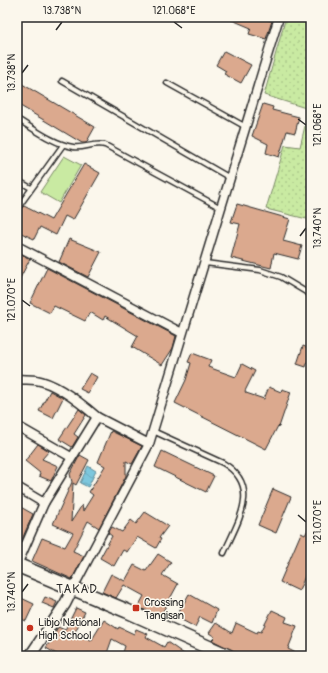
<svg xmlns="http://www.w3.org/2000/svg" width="328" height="673" font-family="Pangolin,sans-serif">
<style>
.grass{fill:url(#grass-dots);stroke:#7a8a66}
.garden{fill:#c9eaa2;stroke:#7a8a66}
.water{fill:url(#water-waves);stroke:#5c8996}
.building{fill:#dba98e;stroke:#2b2b2b}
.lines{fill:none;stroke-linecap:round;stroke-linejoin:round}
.service-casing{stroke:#2b2b2b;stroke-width:7}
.minor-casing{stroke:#2b2b2b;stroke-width:11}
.tertiary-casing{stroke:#2b2b2b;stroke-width:13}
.primary-casing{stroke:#2b2b2b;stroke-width:16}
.service{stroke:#fbf7ec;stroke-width:4}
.minor{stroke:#fbf7ec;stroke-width:8}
.tertiary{stroke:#fbf7ec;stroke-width:10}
.primary{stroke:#fbf7ec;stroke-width:13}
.ticks{fill:none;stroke:#2b2b2b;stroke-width:1.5}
.poi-dot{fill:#c8321e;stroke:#fbf7ec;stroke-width:1.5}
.labels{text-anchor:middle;stroke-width:3;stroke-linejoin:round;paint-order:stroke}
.poi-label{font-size:11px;fill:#2b2b2b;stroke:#fbf7ec;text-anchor:start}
.neighbourhood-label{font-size:12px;letter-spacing:1px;fill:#2b2b2b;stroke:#fbf7ec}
.neatline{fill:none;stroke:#2b2b2b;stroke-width:1.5}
.ticks-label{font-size:10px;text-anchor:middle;fill:#2b2b2b}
</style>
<defs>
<pattern id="grass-dots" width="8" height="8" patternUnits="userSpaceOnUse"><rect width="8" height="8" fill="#c9eaa2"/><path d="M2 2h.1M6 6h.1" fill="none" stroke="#adc98c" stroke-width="1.8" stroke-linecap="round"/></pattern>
<pattern id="water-waves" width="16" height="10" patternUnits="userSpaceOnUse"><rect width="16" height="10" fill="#7dc7dd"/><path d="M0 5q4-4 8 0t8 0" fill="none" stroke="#6cabbe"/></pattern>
</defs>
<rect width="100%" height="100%" fill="#fbf7ec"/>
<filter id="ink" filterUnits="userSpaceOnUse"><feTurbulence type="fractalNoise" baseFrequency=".025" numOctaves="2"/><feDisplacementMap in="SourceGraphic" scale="8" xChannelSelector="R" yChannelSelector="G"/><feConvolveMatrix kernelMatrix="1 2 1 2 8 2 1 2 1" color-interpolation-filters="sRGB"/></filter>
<g filter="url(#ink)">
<polygon class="grass" points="286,17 311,23 311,220 266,209 285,145 300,147 309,109 264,95"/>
<polygon class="garden" points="64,156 81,165 59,203 40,192"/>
<polygon class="water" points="88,466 96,471 88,487 80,483"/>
<g class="building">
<polygon points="225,17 259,17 272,21 266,39 249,34 251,28"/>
<polygon points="224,51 251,65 241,83 224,74 226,71 216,65"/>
<polygon points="17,81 95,127 86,143 82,143 17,104"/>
<polygon points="263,104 273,107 272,110 299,117 295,133 287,131 279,157 266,153 268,144 252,136"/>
<polygon points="84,164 100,173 73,220 65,216 56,235 40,227 34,239 17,231 17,212 24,206 51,220"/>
<polygon points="237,204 290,219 283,241 302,246 298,259 274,253 271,268 231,258 240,224 231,222"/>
<polygon points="69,239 101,252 88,277 59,262"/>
<polygon points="17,252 30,259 17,284"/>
<polygon points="47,268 176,336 173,348 162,365 132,347 138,336 105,316 103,320 90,312 85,321 54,306 50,313 30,303"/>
<polygon points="303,346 311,349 311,361 308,360 306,367 297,364"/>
<polygon points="192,353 211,360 208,367 236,377 242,364 255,371 245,391 246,393 264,399 269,387 281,392 282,389 291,392 279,427 278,426 266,449 175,403 186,380 191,363 188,362"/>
<polygon points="90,373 97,377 88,393 80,389"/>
<polygon points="50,391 63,398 53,418 39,411"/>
<polygon points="79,409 86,415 74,434 78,437 72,447 59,439"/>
<polygon points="111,431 142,446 132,464 126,461 126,476 99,528 88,521 73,551 84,556 72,579 32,561 42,538 65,547 73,533 53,524 72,482 70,474 80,455 89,460 76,485 73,483 71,522 82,505 83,511 93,495 89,492 105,466 98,462"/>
<polygon points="38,444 49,451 42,459 58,466 51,481 39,476 40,473 25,461"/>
<polygon points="162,451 214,476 206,492 155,467"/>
<polygon points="273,489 291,497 276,533 258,525"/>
<polygon points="17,505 33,514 17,551"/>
<polygon points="145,512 168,526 159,538 161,539 156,548 137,537 127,552 123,550 114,566 100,558 112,536 108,533 112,527 122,532 131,520 136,524"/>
<polygon points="311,524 311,561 299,591 280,582 301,533 305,535"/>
<polygon points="158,554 171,562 162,575 178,584 160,617 138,607 144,596 124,585 116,598 102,592 111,574 125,581 134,565 146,571"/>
<polygon points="189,594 217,610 212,623 200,617 195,627 176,617"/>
<polygon points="17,596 34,604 26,621 17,617"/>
<polygon points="45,597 57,602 54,608 42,603"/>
<polygon points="76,608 85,612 74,634 91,641 104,620 118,629 119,627 134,634 136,629 148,634 146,637 164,647 167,642 187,656 122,656 125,646 112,639 106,656 95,656 88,653 86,656 60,656 46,648 58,627 65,630"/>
<polygon points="272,610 287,617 285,622 297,626 288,649 302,656 247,656 235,652 212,640 215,637 209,633 216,623 232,633 236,623 257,633 258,631 261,632"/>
</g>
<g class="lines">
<g class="service-casing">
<g id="service">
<polyline points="62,81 230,178"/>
<polyline points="167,83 246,127"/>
<path d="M17 119C34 129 54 144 73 147 84 149 94 142 105 145L221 208"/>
<polyline points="17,180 31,188"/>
<polyline points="17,209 63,145"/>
<polyline points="205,263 260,270 281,277 311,295"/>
<path d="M153 431 223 463C262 486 238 521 224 553"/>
</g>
</g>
<g class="minor-casing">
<g id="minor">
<polyline points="17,246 182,333"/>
<path d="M17 379C23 380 30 379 36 380 55 383 82 404 97 417"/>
<polyline points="17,426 71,457"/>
<polyline points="17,487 44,503"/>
<polyline points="17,565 44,503 97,417 149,444 279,17"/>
<polyline points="73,588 149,444"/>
</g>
</g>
<g class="tertiary-casing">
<polyline id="tertiary" points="30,656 65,604 73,588"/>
</g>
<g class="primary-casing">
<polyline id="primary" points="17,565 127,611 228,656"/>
</g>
<use href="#service" class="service"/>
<use href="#minor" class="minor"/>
<use href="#tertiary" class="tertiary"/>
<use href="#primary" class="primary"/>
</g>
</g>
<path class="ticks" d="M174 22 182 28M56 30 62 22M22 73 28 65M298 119 306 125M300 236 306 228M22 300 30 306M298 515 306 522M22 592 28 584"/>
<g class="poi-dot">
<rect x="132" y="604" width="8" height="8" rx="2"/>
<circle cx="30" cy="628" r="4"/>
</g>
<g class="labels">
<g class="poi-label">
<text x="144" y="606">Crossing<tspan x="144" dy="13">Tangisan</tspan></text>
<text x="38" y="626">Libjo National<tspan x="38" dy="13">High School</tspan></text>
</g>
<g class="neighbourhood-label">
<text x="77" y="593">TAKAD</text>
</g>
</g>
<rect width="328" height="673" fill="none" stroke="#fbf7ec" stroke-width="44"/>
<rect x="22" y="22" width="284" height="629" class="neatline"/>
<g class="ticks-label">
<text x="62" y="14">13.738°N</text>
<text x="174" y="14">121.068°E</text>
<text transform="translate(11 73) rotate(-90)" y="4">13.738°N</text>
<text transform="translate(317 125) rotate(-90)" y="4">121.068°E</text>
<text transform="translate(317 228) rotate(-90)" y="4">13.740°N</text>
<text transform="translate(11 300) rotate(-90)" y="4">121.070°E</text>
<text transform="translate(317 522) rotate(-90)" y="4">121.070°E</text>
<text transform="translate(11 592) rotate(-90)" y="4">13.740°N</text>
</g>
</svg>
